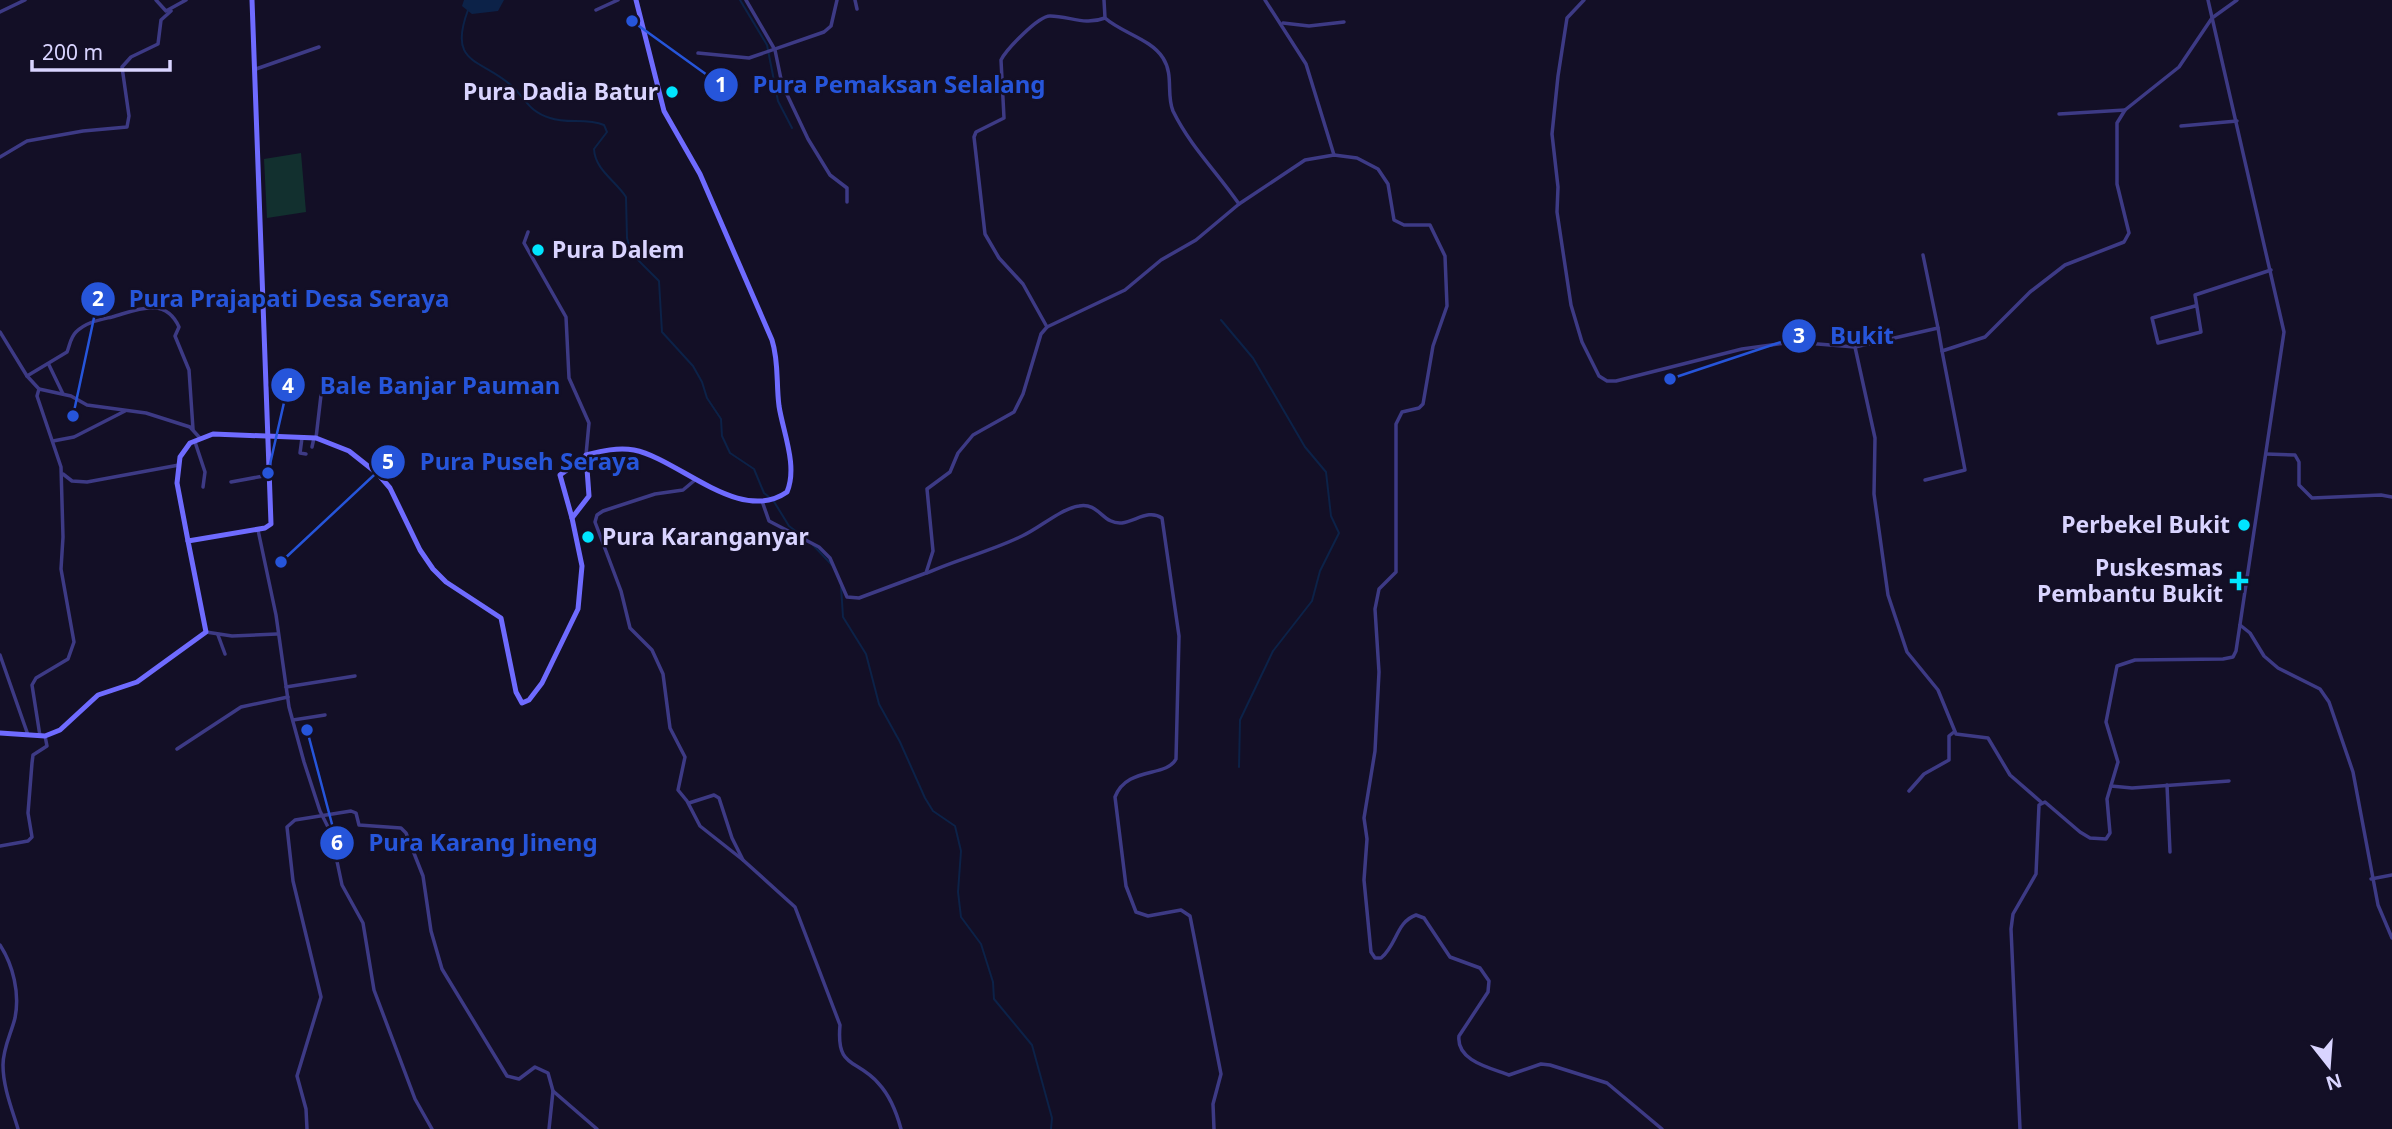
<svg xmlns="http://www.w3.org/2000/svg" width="2392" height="1129" font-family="'Noto Sans',sans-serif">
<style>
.green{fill:#12302f}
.water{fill:#0c2248}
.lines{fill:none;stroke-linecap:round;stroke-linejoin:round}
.stream{stroke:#0c2248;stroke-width:2}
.street{stroke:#3d3a85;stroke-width:3.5}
.secondary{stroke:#6f6bff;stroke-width:5}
.poi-dot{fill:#00e5ff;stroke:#130f26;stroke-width:2.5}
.labels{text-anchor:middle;stroke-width:5;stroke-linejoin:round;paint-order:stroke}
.poi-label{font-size:23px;font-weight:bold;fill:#d9d4ff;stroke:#130f26;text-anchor:end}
.leader{fill:none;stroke:#2655da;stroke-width:2.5}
.callout-dot{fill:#2655da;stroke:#130f26;stroke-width:2.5}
.mark-label{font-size:21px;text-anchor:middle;font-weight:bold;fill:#fff}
.callout-label{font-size:24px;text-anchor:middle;font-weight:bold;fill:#2655da;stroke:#130f26;stroke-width:5;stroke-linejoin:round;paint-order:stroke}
</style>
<rect width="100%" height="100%" fill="#130f26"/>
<polygon class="green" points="301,153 306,212 267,218 264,159"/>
<polygon class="water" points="464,0 504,0 498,11 472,14 462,6"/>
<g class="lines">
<g class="stream">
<polyline points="740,0 767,45 778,101 792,128"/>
<path d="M468 10C447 66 482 58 513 87 527 101 530 112 550 118 567 124 586 118 604 125L607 132 594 149C595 170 616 181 626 197L627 238 631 253 659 281 662 332 693 366 702 382 707 398 721 419 722 436 730 453 754 469 764 493 769 497"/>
<polyline points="1221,320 1253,358 1305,447 1326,472 1331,516 1339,533 1320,571 1312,601 1273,651 1240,720 1239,767"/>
<polyline points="773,500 789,526 802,536"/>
<polyline points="812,544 832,565"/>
<polyline points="841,586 843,617 866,654 879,704 900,742 925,798 933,811 955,826 961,851 958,892 961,917 981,944 993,982 994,999 1032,1045 1052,1118 1051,1129"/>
</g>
<g class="street">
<polyline points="156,0 166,11 186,0"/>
<polyline points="746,0 775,50 782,84 808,139 830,175 847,188 847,202"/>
<polyline points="855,0 857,9"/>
<path d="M1104 0 1105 18C1122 33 1151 39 1163 58 1174 75 1166 94 1173 111 1190 146 1217 172 1239 204"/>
<polyline points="1265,0 1306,64 1334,155"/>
<polyline points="1584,0 1567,18 1558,76 1552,134 1558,187 1557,212 1571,305 1582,342 1599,376 1607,381 1616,381 1742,349 1793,342 1855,347 1938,328 1942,351 1985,337 2030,292 2065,265 2124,242 2129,233 2117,184 2117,123 2125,110 2179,67 2212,18 2237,0"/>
<polyline points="596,10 618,0"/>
<polyline points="0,12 25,0"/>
<polyline points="1283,23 1309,26 1344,22"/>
<polyline points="698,53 749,58 824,32 831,26 837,0"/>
<polyline points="256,69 319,47"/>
<polyline points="2059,114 2125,110"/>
<polyline points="2181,126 2237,121"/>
<polyline points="0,157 27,141 83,131 127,127 129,116 122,67 131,57 158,44 161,20 171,11"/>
<polyline points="528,232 524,243 566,317 569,378 589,423 586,455"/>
<polyline points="1923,255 1938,328"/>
<polyline points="2195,306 2152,318 2158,343 2201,332 2195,295 2271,270"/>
<path d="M1047 327 1023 284 999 258 985 234 974 137 976 132 1004 118 1001 60C1006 50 1038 16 1050 16 1070 16 1084 26 1105 18"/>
<polyline points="0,332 27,376 39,389 71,396 87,405 146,413 190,427 199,437"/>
<polyline points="1855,347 1875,438 1874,494 1888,595 1907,652 1938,690 1956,734 1988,738 2010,775 2041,802"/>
<polyline points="49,365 63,394"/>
<path d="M27 376 67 352C70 345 70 338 76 332 86 322 99 320 112 317 137 310 165 296 179 327L175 336 189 370 193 429"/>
<polyline points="39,389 37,396 61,467 63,537 61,569 74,642 68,659 36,678 32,685 40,736"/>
<polyline points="302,438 300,453 306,454"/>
<polyline points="316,438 321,395"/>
<polyline points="53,441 74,437 125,411"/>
<polyline points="195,442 205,472 203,487"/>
<polyline points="312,447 314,438"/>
<polyline points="2266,454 2295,455 2299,462 2299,485 2312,498 2381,495 2392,497"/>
<polyline points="63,474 72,481 87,482 179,465"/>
<polyline points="695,480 683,490 655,494 603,511 597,515 595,522 621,591 630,628 652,650 663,674 670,728 685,757 678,790 687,801 700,826 743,860"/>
<polyline points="1925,480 1965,470 1942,351"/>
<polyline points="231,482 269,475"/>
<path d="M762 501 769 521 819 547 830 558 847 597 859 598 926 573 933 551 927 489 950 472 958 453 973 435 1014 412 1023 394 1041 334 1047 327 1125 290 1161 260 1196 240 1239 204 1305 160 1334 155 1357 158 1378 169 1388 184 1394 220 1404 225H1430L1445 256 1447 306 1433 346 1423 404 1419 408 1402 412 1396 424V572L1379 589 1375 609 1379 672 1375 751 1364 818 1367 839 1364 880 1371 952 1375 958H1381C1397 945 1396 922 1416 915L1424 918 1450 957 1480 968 1489 981 1488 992 1459 1036C1456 1061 1491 1068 1509 1075L1541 1064 1550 1065 1607 1083 1662 1129"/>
<polyline points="258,530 276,615 289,707 304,762 320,811 331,833 342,885 363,923 374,990 415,1099 432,1129"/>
<path d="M927 573C958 559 992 551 1022 536 1040 528 1060 509 1079 506 1099 502 1103 525 1122 523 1136 521 1149 509 1162 518L1179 636 1176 759C1166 778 1127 766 1115 797L1126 886 1136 912 1148 916 1181 910 1190 916 1221 1074 1213 1104 1214 1129"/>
<polyline points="2240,625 2250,633 2264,656 2278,668 2320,689 2329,702 2353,772 2378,905 2392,938"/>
<polyline points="206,632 232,636 277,634"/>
<polyline points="218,635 225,654"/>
<polyline points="0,655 28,735"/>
<polyline points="286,687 355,676"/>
<polyline points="293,720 325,715"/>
<polyline points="177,749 241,707 288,697"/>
<polyline points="2167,785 2170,852"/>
<polyline points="2111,786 2132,788 2229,781"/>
<polyline points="1909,791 1924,774 1949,760 1949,736 1954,732"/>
<path d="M689 803 714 795 719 798 732 838 743 860 795 907 840 1025C836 1070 857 1058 879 1084 890 1096 897 1114 901 1129"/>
<polyline points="0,846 28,841 32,837 28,813 32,763 33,755 47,746 45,736"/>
<polyline points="2371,879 2392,875"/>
<path d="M0 945C13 965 20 993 15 1018 11 1034 3 1048 3 1065 3 1087 12 1109 18 1129"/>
<polyline points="553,1091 597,1129"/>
<polyline points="307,1129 306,1109 297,1076 321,997 293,881 287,827 295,820 351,811 356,813 359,825 401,828 406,833 423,876 431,931 442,969 507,1076 519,1079 535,1067 548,1073 553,1091 549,1129"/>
<polyline points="2020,1129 2011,929 2013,914 2036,874 2039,805 2045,802 2080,832 2090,838 2106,839 2110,833 2107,799 2118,762 2106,722 2117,666 2135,660 2223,659 2233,657 2236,651 2284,332 2208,0"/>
</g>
<g class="secondary">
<polyline points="572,518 560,475 586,456"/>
<path d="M188 541 177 483 180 457 190 443 213 434 316 438 349 451 378 474 390 488 420 550 433 569 446 582 501 618 516 692 522 703 529 700 542 683 578 609 582 566 572 518 589 496 586 455C602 451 618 447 634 450 679 459 740 525 787 492 798 466 783 432 779 406 776 383 779 362 772 340L700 174 664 111 636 0"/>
<polyline points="0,733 45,736 60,730 98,695 137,682 206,632 188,541 265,528 271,524 252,0"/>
</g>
</g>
<g class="poi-dot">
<circle cx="672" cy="92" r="7"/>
<circle cx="538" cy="250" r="7"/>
<circle cx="2244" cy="525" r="7"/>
<circle cx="588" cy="537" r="7"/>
<path d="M2235.5 570.5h7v7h7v7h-7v7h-7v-7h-7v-7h7z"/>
</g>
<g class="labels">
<g class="poi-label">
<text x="658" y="100">Pura Dadia Batur</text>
<text x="552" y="258" text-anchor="start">Pura Dalem</text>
<text x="2230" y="533">Perbekel Bukit</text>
<text x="602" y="545" text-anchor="start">Pura Karanganyar</text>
<text x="2223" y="576">Puskesmas<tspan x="2223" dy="26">Pembantu Bukit</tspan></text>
</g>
</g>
<path class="leader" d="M632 21L721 85M73 416L98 299M1670 379L1799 336M268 473L288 385M281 562L388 462M307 730L337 843"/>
<g class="callout-dot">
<circle cx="632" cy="21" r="7"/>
<circle cx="73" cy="416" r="7"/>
<circle cx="1670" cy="379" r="7"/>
<circle cx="268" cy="473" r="7"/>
<circle cx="281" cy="562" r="7"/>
<circle cx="307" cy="730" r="7"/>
<circle cx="721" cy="85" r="18"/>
<circle cx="98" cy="299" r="18"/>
<circle cx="1799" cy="336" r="18"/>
<circle cx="288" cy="385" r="18"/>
<circle cx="388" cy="462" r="18"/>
<circle cx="337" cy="843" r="18"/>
</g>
<g class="mark-label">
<text x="721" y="92">1</text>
<text x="98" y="306">2</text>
<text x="1799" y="343">3</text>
<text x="288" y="393">4</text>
<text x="388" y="469">5</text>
<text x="337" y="850">6</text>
</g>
<g class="callout-label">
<text x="899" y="93">Pura Pemaksan Selalang</text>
<text x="289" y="307">Pura Prajapati Desa Seraya</text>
<text x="1862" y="344">Bukit</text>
<text x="440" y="394">Bale Banjar Pauman</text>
<text x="530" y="470">Pura Puseh Seraya</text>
<text x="483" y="851">Pura Karang Jineng</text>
</g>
<g transform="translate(2329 1066) rotate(163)" stroke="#130f26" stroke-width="5" paint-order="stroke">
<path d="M0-5L12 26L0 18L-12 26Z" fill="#d9d4ff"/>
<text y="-10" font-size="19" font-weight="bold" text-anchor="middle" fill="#d9d4ff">N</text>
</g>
<path d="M32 60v10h138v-10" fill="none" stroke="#d9d4ff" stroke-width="3.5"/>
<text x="42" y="60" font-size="21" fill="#d9d4ff" stroke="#130f26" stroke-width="5" paint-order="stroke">200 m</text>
</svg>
